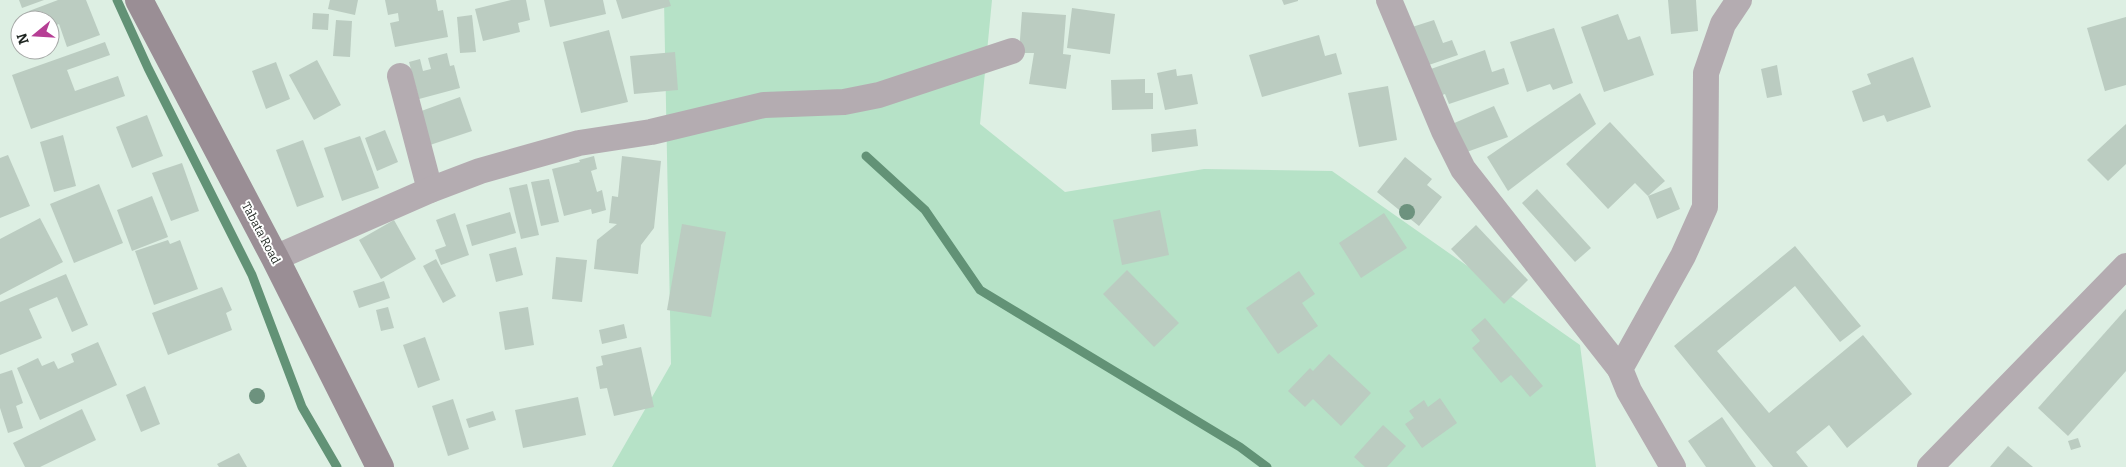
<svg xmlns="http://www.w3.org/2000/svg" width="2126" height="467" font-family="Bitter,serif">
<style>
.green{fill:#b6e2c7}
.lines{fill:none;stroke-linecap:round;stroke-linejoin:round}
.stream{stroke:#629276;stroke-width:9}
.building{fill:#bbccc1}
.minor{stroke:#b4acb1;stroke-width:26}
.secondary{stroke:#9a8e95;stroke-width:28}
.tree{fill:#6d927e}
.labels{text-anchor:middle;stroke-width:4;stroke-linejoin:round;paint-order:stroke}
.street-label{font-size:12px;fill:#1f2621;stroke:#fff}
</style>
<rect width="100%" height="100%" fill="#ddefe3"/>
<polygon class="green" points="664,0 992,0 980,124 1065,192 1204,169 1332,171 1580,345 1596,467 612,467 671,364"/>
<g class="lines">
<g class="stream">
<polyline points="117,0 148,68 252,275 302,407 337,467"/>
<polyline points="866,156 925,210 980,290 1240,447 1267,467"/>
</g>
</g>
<g class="building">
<polygon points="19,0 44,0 22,8"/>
<polygon points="58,0 86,0 100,35 67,47 59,24 50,28 50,20 32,20 29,11"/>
<polygon points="330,0 358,0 355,15 328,9"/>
<polygon points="385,0 436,0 438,11 443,10 448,37 395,47 390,23 399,21 398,13 388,15"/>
<polygon points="511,0 526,0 530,20 518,23 520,32 483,41 475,9"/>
<polygon points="544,0 603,0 606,14 550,27"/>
<polygon points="616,0 669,0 671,6 622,19"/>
<polygon points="1282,0 1298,0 1298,1 1284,5"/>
<polygon points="1668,0 1696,0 1698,31 1671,34"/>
<polygon points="1072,8 1115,14 1110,54 1067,48"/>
<polygon points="1022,12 1066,15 1063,54 1071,55 1066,89 1029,84 1034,53 1019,53"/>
<polygon points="313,13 329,14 328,30 312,29"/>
<polygon points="1618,14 1628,40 1640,36 1654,75 1604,92 1581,27"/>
<polygon points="472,15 476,52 460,53 457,17"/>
<polygon points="2126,17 2126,85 2105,91 2087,28"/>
<polygon points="336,20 352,21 350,57 333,56"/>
<polygon points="1434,20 1443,43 1452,40 1458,55 1423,67 1409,28"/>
<polygon points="1554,28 1573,83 1553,90 1550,84 1527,92 1510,42"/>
<polygon points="609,30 628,102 581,113 563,42"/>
<polygon points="1319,35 1325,56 1336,53 1342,74 1262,97 1249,55"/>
<polygon points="105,42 110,55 67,70 75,91 118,76 125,96 31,129 12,75"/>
<polygon points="1485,50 1492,72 1504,68 1509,84 1449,104 1445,94 1437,97 1428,70"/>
<polygon points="675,52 678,90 634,94 630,56"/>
<polygon points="447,53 450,66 454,65 460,88 419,99 409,62 420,59 423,71 431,69 428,58"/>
<polygon points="1913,57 1931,107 1887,122 1884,115 1863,122 1852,91 1871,84 1867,74"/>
<polygon points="317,60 341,105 314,120 289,75"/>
<polygon points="276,62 290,99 266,109 252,71"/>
<polygon points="1777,65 1782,95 1767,98 1761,69"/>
<polygon points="1176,69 1177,76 1192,74 1198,104 1165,110 1157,73"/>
<polygon points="1145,79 1145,93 1153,93 1153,109 1112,110 1111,80"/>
<polygon points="1388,86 1397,140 1359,147 1348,93"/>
<polygon points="1580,93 1596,124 1508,191 1487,157"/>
<polygon points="460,97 472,131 424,147 413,114"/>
<polygon points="1494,106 1508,137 1464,153 1452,124"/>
<polygon points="147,115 163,156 132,168 116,127"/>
<polygon points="1610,122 1665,181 1648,196 1635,183 1608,209 1566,164"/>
<polygon points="2126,124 2126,164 2108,181 2087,160"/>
<polygon points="1196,129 1198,146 1152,152 1151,134"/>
<polygon points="385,130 398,162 377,171 365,138"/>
<polygon points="63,135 76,186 54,192 40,142"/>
<polygon points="360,136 379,188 342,201 324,148"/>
<polygon points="303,140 324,197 297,207 276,150"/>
<polygon points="8,155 30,206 0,218 0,158"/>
<polygon points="594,156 597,169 591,171 597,192 602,190 606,210 592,214 591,209 564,216 552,169 580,162 579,160"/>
<polygon points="622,156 661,161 654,228 641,245 638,274 594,269 597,240 617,224 609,223 612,196 618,197"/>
<polygon points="1405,157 1432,179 1427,185 1442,197 1419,226 1377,192"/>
<polygon points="182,163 199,211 171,221 152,173"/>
<polygon points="549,179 559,222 541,226 531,182"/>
<polygon points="99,184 123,243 74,263 50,204"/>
<polygon points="527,184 539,235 521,239 509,188"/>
<polygon points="1671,187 1680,209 1657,219 1648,196"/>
<polygon points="1537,189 1591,248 1575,262 1522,203"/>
<polygon points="152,196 168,237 132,251 117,210"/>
<polygon points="1160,210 1169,255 1122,265 1113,220"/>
<polygon points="510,212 516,233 472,246 466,225"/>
<polygon points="455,213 469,255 441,265 435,250 446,246 436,220"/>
<polygon points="1384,213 1407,248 1361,278 1339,243"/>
<polygon points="40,218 63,262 0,295 0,239"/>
<polygon points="394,220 416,259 381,279 359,240"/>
<polygon points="682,224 726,232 711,317 667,310"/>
<polygon points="1476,225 1528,280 1504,304 1451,249"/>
<polygon points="168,240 170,244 180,240 198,289 154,305 135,251"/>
<polygon points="1795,246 1861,326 1840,342 1795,286 1717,351 1769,413 1863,335 1912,394 1847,448 1829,425 1796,452 1808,467 1773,467 1674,346"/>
<polygon points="516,247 523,275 496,282 489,254"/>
<polygon points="556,257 587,260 582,302 552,299"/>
<polygon points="436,259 456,296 443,303 423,266"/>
<polygon points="1127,270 1179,323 1154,347 1103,294"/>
<polygon points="1299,271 1315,294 1302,303 1318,326 1278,354 1246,308"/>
<polygon points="66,274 88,325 72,332 57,297 29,309 42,338 0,355 0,302"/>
<polygon points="384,281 390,298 359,308 353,291"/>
<polygon points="222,287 232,310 226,313 232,330 168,355 152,313"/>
<polygon points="388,307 394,328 381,331 376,310"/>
<polygon points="528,307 534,345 505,350 499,312"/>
<polygon points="2126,309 2126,371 2068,436 2038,408"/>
<polygon points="1485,318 1543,386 1530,397 1511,375 1501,383 1472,348 1480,341 1471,330"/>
<polygon points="624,324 627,338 602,344 599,330"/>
<polygon points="425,337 440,380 418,388 403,345"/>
<polygon points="98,342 117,385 40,420 17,368 38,358 42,366 54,361 58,369 74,362 71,354"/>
<polygon points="641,347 654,407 614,416 607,388 600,389 596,367 603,365 601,356"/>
<polygon points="1329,354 1371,393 1341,426 1313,399 1305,407 1288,391 1310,368 1313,371"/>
<polygon points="12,370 23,403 16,406 23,428 8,433 0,408 0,374"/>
<polygon points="145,386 160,424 141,432 126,395"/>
<polygon points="578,397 586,435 523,448 515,410"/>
<polygon points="1440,398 1457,423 1422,448 1405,424 1414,418 1409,411 1424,400 1428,407"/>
<polygon points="453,399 469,449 448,456 432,406"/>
<polygon points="82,409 96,440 40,467 25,467 13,443"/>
<polygon points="493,411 496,420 469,428 466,419"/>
<polygon points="1722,417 1756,467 1706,467 1688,441"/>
<polygon points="1383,425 1406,446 1387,467 1365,467 1354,457"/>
<polygon points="2078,438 2081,447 2071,450 2068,441"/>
<polygon points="2008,446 2033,467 1990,467"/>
<polygon points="239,453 247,467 219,467 217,464"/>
</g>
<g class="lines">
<g class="minor">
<polyline points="1389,0 1444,131 1463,169 1620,369"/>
<polyline points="400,76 430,190"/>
<polyline points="275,258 430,190 480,171 579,143 651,132 764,105 844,102 879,95 1012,51"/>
<polyline points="1673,467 1629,391 1620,369 1683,256 1705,207 1706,73 1723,24 1739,0"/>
<polyline points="1930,467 2126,266"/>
</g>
<polyline class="secondary" points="139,0 275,258 380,467"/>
</g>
<g class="tree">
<circle cx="1407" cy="212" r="8"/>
<circle cx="257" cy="396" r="8"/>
</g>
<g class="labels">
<g class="street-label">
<text transform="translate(261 233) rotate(62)" y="4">Tabata Road</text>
</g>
</g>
<g transform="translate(35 35) rotate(252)"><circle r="24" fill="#ffffff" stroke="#a5a8a6"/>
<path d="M0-4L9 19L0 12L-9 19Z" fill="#b63e94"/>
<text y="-8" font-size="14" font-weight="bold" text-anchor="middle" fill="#1f2621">N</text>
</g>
</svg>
